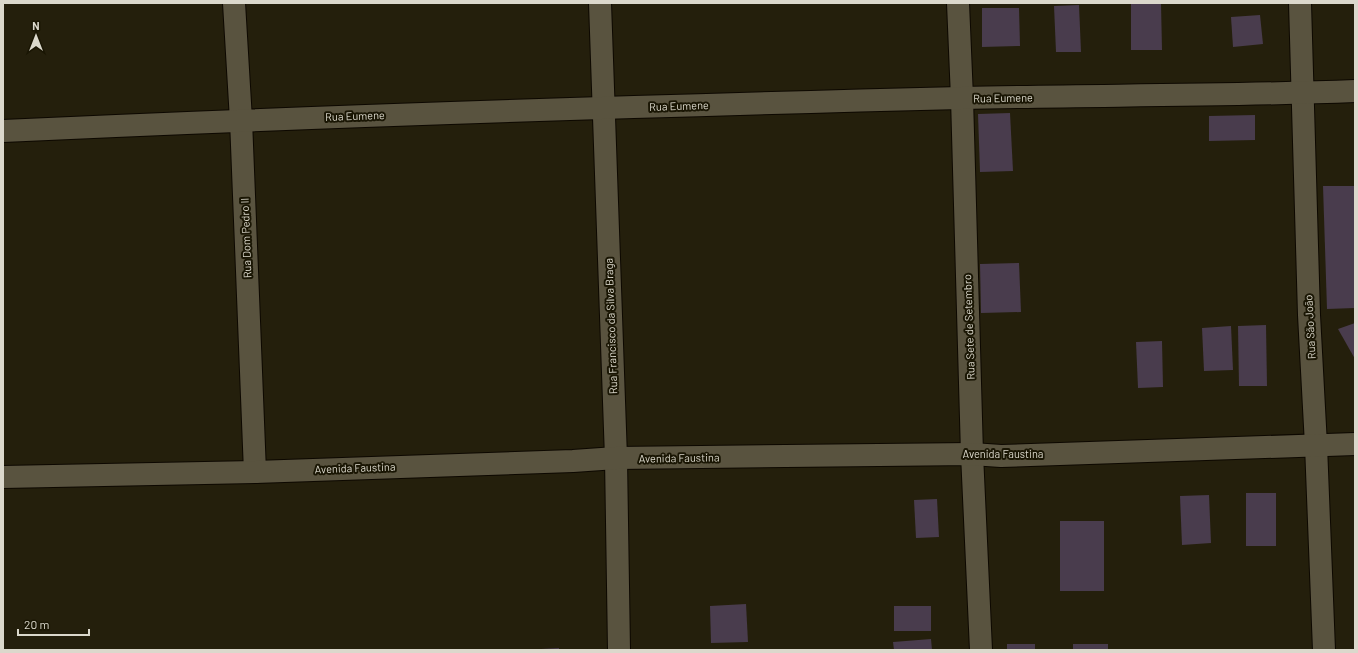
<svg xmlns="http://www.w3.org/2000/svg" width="1358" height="653" font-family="Barlow,sans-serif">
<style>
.building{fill:#493c4d}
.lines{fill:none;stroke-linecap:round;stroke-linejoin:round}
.minor-casing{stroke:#0d0800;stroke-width:24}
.minor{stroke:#59533f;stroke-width:22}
.labels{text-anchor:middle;stroke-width:4;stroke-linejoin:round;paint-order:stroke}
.street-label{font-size:11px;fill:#dbd8cc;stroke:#1a1604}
</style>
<rect width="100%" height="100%" fill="#241f0c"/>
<g class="building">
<polygon points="1131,3 1161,3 1162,50 1131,50"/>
<polygon points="1079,5 1081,52 1056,52 1054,6"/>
<polygon points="982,8 1019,8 1020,46 982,47"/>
<polygon points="1260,15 1263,44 1233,47 1231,17"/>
<polygon points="1010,113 1013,171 980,172 978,114"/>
<polygon points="1255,115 1255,140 1209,141 1209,116"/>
<polygon points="1323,186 1355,186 1355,308 1327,309"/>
<polygon points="1019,263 1021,312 981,313 980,264"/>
<polygon points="1355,323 1355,359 1338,329"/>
<polygon points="1266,325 1267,386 1239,386 1238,326"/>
<polygon points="1231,326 1233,370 1204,371 1202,328"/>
<polygon points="1162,341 1163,387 1138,388 1136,342"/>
<rect x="1246" y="493" width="30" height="53"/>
<polygon points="1209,495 1211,543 1182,545 1180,496"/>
<polygon points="937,499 939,537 916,538 914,500"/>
<rect x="1060" y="521" width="44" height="70"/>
<polygon points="746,604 748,642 711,643 710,606"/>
<rect x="894" y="606" width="37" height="25"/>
<polygon points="931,639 932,650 894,650 893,642"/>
<rect x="1007" y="644" width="28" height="6"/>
<rect x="1073" y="644" width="35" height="6"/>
<polygon points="559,648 559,650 541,650 541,649"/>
</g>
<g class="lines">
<g class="minor-casing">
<g id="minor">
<polyline points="234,3 241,120 255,472"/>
<polyline points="600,3 616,458 619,650"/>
<polyline points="958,3 962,98 972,454 981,650"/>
<polyline points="1300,3 1309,315 1316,445 1324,650"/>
<path d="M3 131C322 116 641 106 961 98 1092 95 1224 96 1355 91"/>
<polyline points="3,477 255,472 573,461 616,458 972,454 1001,456 1355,444"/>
</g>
</g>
<use href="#minor" class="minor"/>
</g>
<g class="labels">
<g class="street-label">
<text transform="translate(1003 98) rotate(-1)" y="4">Rua Eumene</text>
<text transform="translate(679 106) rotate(-2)" y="4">Rua Eumene</text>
<text transform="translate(355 116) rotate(-2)" y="4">Rua Eumene</text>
<text transform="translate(246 238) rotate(-92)" y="4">Rua Dom Pedro II</text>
<text transform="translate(611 326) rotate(-92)" y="4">Rua Francisco da Silva Braga</text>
<text transform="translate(969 327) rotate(-92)" y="4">Rua Sete de Setembro</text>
<text transform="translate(1310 327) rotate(-93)" y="4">Rua São João</text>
<text x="1003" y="458">Avenida Faustina</text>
<text transform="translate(679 458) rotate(-1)" y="4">Avenida Faustina</text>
<text transform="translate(355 468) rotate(-2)" y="4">Avenida Faustina</text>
</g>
</g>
<rect width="1358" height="653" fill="none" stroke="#dbd8cc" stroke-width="8"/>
<g transform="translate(36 36)" stroke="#1a1604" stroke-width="3" paint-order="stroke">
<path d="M0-3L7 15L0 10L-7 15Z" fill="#dbd8cc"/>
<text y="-6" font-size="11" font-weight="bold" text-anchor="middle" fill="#dbd8cc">N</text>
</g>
<path d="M18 629v6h71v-6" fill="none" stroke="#dbd8cc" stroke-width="2"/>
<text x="24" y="629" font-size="12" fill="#dbd8cc" stroke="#1a1604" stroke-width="3" paint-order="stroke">20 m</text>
</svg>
